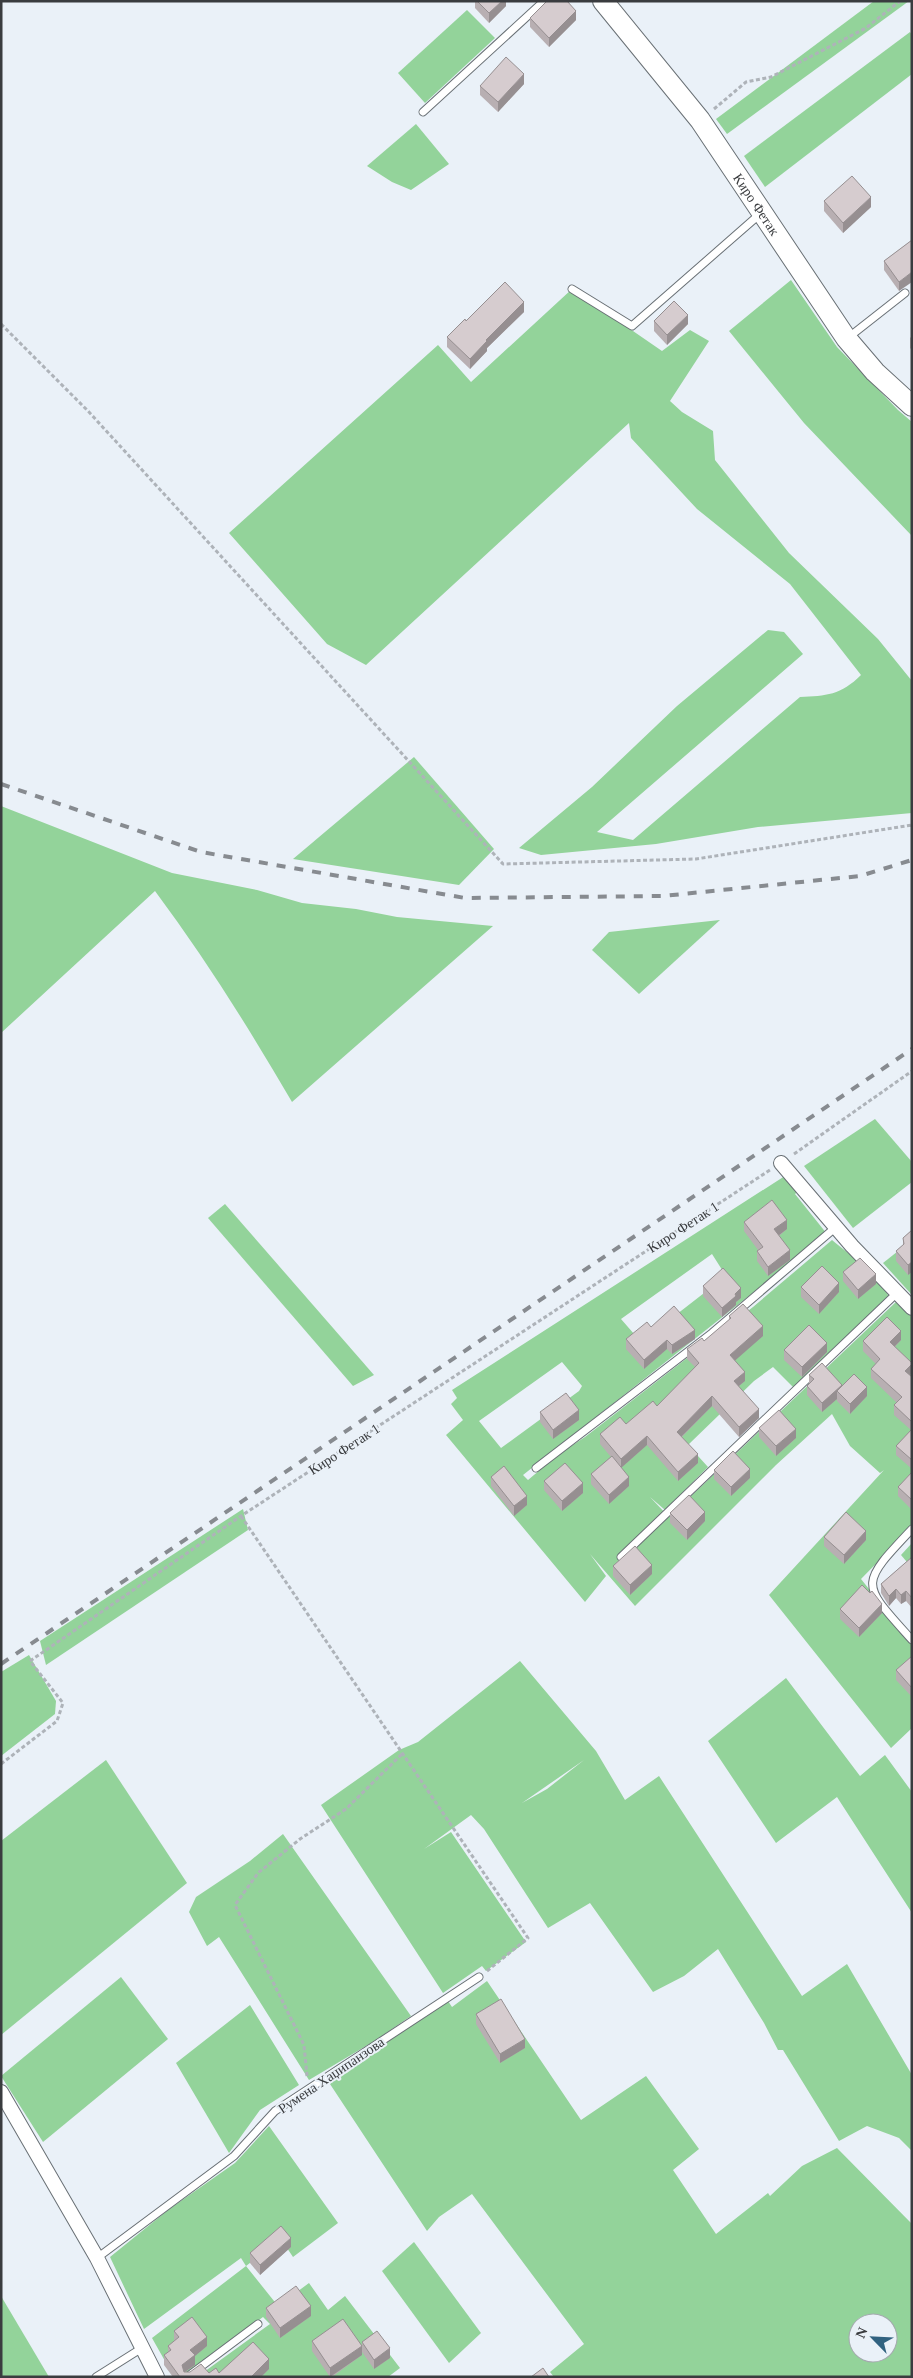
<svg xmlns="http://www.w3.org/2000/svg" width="913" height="2378" font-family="'Times New Roman',serif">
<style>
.green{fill:#93d39a;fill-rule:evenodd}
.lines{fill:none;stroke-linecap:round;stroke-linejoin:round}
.service-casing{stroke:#697075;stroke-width:9}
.minor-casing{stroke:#697075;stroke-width:16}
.secondary-casing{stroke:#697075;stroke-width:22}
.path{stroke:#aeb3b9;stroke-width:3;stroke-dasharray:4 2.5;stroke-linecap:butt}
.service{stroke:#fff;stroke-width:7}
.minor{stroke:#fff;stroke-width:14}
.secondary{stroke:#fff;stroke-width:20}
.rail{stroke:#878b90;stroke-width:4;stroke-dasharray:9 9;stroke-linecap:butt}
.wall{fill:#b8afb2}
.shaded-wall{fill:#968f91}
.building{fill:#d6cccf;stroke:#968f91}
.labels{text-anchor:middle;stroke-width:4;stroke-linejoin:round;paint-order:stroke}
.street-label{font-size:14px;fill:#3a3c3f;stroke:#eaf1f8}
</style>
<rect width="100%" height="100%" fill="#eaf1f8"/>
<g class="green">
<polygon points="874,1 909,1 727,134 716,119"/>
<polygon points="467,10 495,38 425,103 398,73"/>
<polygon points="910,32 912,35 912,74 765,187 744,156"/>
<polygon points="416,124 449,164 411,190 392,182 367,166"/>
<polygon points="791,280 837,347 898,410 912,422 912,536 804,423 729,331"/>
<path d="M572 289 662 351 690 330 709 341 670 401 682 412 713 431 715 460 789 553 878 639 912 681V813L758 827 656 844 541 855 519 848 592 787 677 706 768 630 784 632 803 654 597 832 633 840 800 697C826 696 841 695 861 675L790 584 697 509 631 438 629 423 366 665 327 644 229 533 438 345 471 382Z"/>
<polygon points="414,757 494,849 459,885 293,859"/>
<path d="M1 806 172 873 257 890 302 903 356 909 397 917 493 926 292 1102C250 1030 205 958 155 891L1 1033Z"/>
<polygon points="720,920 639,994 592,950 609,932"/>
<polygon points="875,1119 912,1162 912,1182 853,1228 804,1166"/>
<path d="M791 1172 802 1188 795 1194 827 1234 523 1475 528 1480 559 1454 585 1437 753 1307 832 1240C849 1255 886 1279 890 1301L794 1388 773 1367 754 1381 688 1445 708 1467 665 1510 650 1497 669 1517 897 1301 912 1317V1527L861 1579 912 1643V1728L891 1748 769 1595 884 1470 880 1473 850 1446 832 1414 776 1465 635 1606 590 1554 606 1576 585 1602 446 1435 463 1420 451 1404 457 1398 452 1390ZM712 1254 726 1276 641 1342 621 1319ZM562 1362 582 1386 579 1391 501 1448 479 1421Z"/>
<polygon points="225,1204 374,1375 353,1386 208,1218"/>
<polygon points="912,1240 912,1295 883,1263"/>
<polygon points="243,1509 248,1530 46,1665 40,1641"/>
<polygon points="912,1543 912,1568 901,1555"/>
<polygon points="29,1655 56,1701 55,1714 1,1756 1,1672"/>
<path d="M520 1661 596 1751 625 1800 659 1776 802 1996 847 1964 912 2075V2151L899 2138 867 2126 839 2141 783 2050H778L764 2023 718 1949 684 1976 653 1992 590 1903 548 1928 484 1829 471 1815 424 1849 451 1832 526 1942 486 1971 482 1966 443 1993 321 1805 399 1750 418 1742ZM584 1760 547 1789 522 1803Z"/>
<polygon points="786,1678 860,1776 885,1755 912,1792 912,1913 837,1797 776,1843 708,1741"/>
<polygon points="106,1760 187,1883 1,2035 1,1841"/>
<polygon points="283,1834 411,2016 376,2040 309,2080 219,1937 207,1946 189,1912 196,1897 250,1861"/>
<polygon points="121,1977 168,2039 43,2142 1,2076"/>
<path d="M487 1981 581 2120 646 2076 699 2149 673 2170 716 2234 768 2193 770 2196 802 2166 837 2148 912 2224V2377H554L550 2372 584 2344 472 2194 439 2217 427 2231 328 2081 448 2001 452 2007ZM858 2323H888V2353H858Z"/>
<polygon points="250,2005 299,2085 260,2110 229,2153 176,2063"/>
<polygon points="269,2126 338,2223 293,2257 281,2239 246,2266 278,2306 309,2283 328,2310 345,2296 400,2368 388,2377 197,2377 270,2324 263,2317 182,2377 174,2377 152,2338 246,2266 241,2258 144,2329 110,2257 168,2210 235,2163"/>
<polygon points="414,2242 481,2333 449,2363 382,2271"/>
<polygon points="1,2296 49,2377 1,2377"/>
</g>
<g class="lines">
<g class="service-casing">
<g id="service">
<polyline points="423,112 544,1"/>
<polyline points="572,289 632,326 760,214"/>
<polyline points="849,337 905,293"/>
<polyline points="536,1468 712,1333 836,1227"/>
<path d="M912 1529C858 1586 861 1583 912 1640"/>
<polyline points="621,1557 897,1293"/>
<polyline points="97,2258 234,2156 275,2111 479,1977"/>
<polyline points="96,2377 142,2348"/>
<polyline points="187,2377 258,2324"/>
</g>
</g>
<g class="minor-casing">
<g id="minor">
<polyline points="781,1163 852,1246 912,1308"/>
<polyline points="1,2092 97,2258 157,2377"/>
</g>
</g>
<g class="secondary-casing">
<g id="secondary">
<path id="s1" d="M603 1 700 120 846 338 875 372 912 406"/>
</g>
</g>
<g class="path">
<polyline points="714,109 746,82 771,77 866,28 900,1"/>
<polyline points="1,324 88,411 503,864 696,859 912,825"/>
<polyline points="794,1154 912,1071"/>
<polyline points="241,1516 528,1938 487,1971"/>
<polyline points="1,1764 57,1721 63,1703 30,1661 241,1516 770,1170"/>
<polyline points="307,2076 304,2045 235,1905 258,1873 300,1839 346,1809 402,1754"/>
</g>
<use href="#service" class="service"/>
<use href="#minor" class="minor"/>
<use href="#secondary" class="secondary"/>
<g class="rail">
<polyline points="1,784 201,852 465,898 663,896 860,876 912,860"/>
<polyline points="1,1664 912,1049"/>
</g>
</g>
<g class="wall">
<polygon points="475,1 506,1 506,6 489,23 475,8"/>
<polygon points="530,18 576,20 549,47 530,27"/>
<polygon points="524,84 498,112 480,95 480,86"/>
<polygon points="824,201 871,207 843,233 824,211"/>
<polygon points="912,240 899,291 884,270 884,261"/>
<polygon points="524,312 487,348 487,351 470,369 447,347 447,337 466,321"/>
<polygon points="654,321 688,324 667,345 654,331"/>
<polygon points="912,336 912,350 910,348 910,338"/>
<polygon points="744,1222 787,1229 779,1236 790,1260 768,1276 757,1261 757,1251 758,1250 744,1231"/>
<polygon points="912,1230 912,1272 908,1275 896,1261 896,1251 903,1245 903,1238"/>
<polygon points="843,1272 876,1284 858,1299 843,1281"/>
<polygon points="703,1286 741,1298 736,1302 736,1305 722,1317 703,1296"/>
<polygon points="801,1287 839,1292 819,1314 801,1297"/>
<polygon points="729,1316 763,1336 734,1360 745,1381 739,1386 759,1418 739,1437 712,1406 682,1437 698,1463 678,1481 647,1445 621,1468 629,1486 609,1504 591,1484 591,1474 611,1457 600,1444 600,1434 626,1424 657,1406 695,1367 687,1359 687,1349 704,1341 729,1320"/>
<polygon points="651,1327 695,1339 672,1354 667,1349 644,1369 626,1349 626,1339"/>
<polygon points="901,1340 895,1347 910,1375 912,1377 912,1469 896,1455 896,1446 911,1430 894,1415 894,1405 897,1403 871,1378 871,1369 876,1364 863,1351 863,1341"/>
<polygon points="784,1350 827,1352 802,1377 784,1360"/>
<polygon points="809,1375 842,1387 867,1396 850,1414 837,1401 837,1399 822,1412 807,1395 807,1386 809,1384"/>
<polygon points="540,1412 579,1420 553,1439 540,1422"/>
<polygon points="759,1428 796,1438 776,1456 759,1437"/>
<polygon points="714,1470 750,1478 731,1496 714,1479"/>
<polygon points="912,1472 912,1510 898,1496 898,1487"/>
<polygon points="491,1477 527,1505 514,1516 491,1486"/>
<polygon points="544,1481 583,1493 562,1511 544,1490"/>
<polygon points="670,1513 705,1521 687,1540 670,1523"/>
<polygon points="824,1537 866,1540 844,1564 824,1546"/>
<polygon points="912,1557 912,1608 906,1601 901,1604 896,1598 889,1606 881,1593 881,1584"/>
<polygon points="613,1566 652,1574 630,1595 613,1576"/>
<polygon points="840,1609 882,1613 859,1637 840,1619"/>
<polygon points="912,1656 912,1697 896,1680 896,1670"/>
<polygon points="476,2014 525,2048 500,2063 476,2024"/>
<polygon points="291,2247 260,2275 250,2263 250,2253"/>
<polygon points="266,2308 311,2316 280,2338 266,2317"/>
<polygon points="174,2331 207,2346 195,2356 195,2365 185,2372 219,2373 269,2369 261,2377 173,2377 164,2365 164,2355 168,2352 168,2346 174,2341"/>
<polygon points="312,2341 362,2345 362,2342 390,2358 374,2369 362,2352 362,2355 332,2377 330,2377 312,2351"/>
</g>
<g class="shaded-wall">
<polygon points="502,1 506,1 506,6 489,23 489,13"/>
<polygon points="576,11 576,20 549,47 549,38"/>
<polygon points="524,74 524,84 498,112 498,102"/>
<polygon points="871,197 871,207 843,233 843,223"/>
<polygon points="912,272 912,282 899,291 899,282"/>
<polygon points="524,302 524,312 487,348 487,351 470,369 470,359 486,340"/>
<polygon points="688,315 688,324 667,345 667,335"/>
<polygon points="787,1220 787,1229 774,1239 774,1229"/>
<polygon points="790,1250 790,1260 768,1276 768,1267"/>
<polygon points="912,1262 912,1272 908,1275 908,1265"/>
<polygon points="876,1274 876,1284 858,1299 858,1290"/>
<polygon points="839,1283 839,1292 819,1314 819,1305"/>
<polygon points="741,1288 741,1298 736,1302 736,1305 722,1317 722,1308"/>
<polygon points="763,1326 763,1336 730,1365 730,1355"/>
<polygon points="695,1330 695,1339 672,1354 672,1345"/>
<polygon points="901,1331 901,1340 890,1351 890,1342"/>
<polygon points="667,1340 667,1349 644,1369 644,1360"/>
<polygon points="827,1343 827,1352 802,1377 802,1367"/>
<polygon points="912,1364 912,1373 905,1381 905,1371"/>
<polygon points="745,1372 745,1381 734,1390 734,1381"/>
<polygon points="842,1385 842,1394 837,1391 837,1399 822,1412 822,1403"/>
<polygon points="867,1387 867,1396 850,1414 850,1404"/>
<polygon points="712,1396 712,1406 677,1441 677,1432"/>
<polygon points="759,1409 759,1418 739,1437 739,1427"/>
<polygon points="579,1410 579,1420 553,1439 553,1430"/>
<polygon points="796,1429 796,1438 776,1456 776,1446"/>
<polygon points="647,1436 647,1445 621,1468 621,1459"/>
<polygon points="698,1454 698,1463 678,1481 678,1472"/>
<polygon points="750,1469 750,1478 731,1496 731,1487"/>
<polygon points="629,1477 629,1486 609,1504 609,1495"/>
<polygon points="583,1483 583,1493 562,1511 562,1501"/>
<polygon points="527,1496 527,1505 514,1516 514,1506"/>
<polygon points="705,1512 705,1521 687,1540 687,1530"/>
<polygon points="866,1531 866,1540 844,1564 844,1555"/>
<polygon points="652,1565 652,1574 630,1595 630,1585"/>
<polygon points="896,1589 896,1598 889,1606 889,1596"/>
<polygon points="906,1591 906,1601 901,1604 901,1595"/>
<polygon points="882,1604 882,1613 859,1637 859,1628"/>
<polygon points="525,2039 525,2048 500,2063 500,2054"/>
<polygon points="291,2238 291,2247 260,2275 260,2265"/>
<polygon points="311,2306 311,2316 280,2338 280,2328"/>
<polygon points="207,2337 207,2346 195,2356 195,2365 182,2374 182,2365 190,2350"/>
<polygon points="362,2346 362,2355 330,2377 330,2368"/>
<polygon points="390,2348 390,2358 374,2369 374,2360"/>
<polygon points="269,2359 269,2369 261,2377 251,2377"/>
</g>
<g class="building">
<polygon points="477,1 502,1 489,13"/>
<polygon points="547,1 567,1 576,11 549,38 530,18"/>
<polygon points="506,57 524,74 498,102 480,86"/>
<polygon points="852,176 871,197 843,223 824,201"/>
<polygon points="912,240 912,272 899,282 884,261"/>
<polygon points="505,282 524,302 486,340 487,341 470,359 447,337 465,319 466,321"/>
<polygon points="674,301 688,315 667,335 654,321"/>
<polygon points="772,1200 787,1220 774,1229 790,1250 768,1267 757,1251 763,1247 744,1222"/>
<polygon points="912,1230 912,1262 908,1265 896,1251 904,1244 903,1238"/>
<polygon points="860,1258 876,1274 858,1290 843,1272"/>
<polygon points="822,1266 839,1283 819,1305 801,1287"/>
<polygon points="723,1268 741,1288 735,1294 736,1296 722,1308 703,1286"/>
<polygon points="743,1304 763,1326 730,1355 745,1372 734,1381 759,1409 739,1427 712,1396 677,1432 698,1454 678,1472 647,1436 621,1459 600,1434 620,1417 626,1424 653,1401 657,1406 699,1363 687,1349 702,1338 704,1341 731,1318 729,1316"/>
<polygon points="674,1306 695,1330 672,1345 667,1340 644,1360 626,1339 647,1322 651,1327"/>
<polygon points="887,1317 901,1331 890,1342 912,1363 912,1364 905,1371 912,1377 912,1422 894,1405 902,1397 871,1369 880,1359 863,1341"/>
<polygon points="809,1325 827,1343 802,1367 784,1350"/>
<polygon points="822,1363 842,1385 822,1403 807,1386 814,1379 809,1375"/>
<polygon points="854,1374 867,1387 850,1404 837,1391"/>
<polygon points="566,1393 579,1410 553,1430 540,1412"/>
<polygon points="779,1410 796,1429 776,1446 759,1428"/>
<polygon points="912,1429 912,1460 896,1446"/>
<polygon points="733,1451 750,1469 731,1487 714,1470"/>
<polygon points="612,1456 629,1477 609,1495 591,1474"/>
<polygon points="565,1463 583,1483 562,1501 544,1481"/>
<polygon points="504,1466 527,1496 514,1506 491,1477"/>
<polygon points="912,1472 912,1500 898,1487"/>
<polygon points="689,1495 705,1512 687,1530 670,1513"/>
<polygon points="846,1512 866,1531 844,1555 824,1537"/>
<polygon points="635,1546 652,1565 630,1585 613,1566"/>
<polygon points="912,1557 912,1598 906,1591 901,1595 896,1589 889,1596 881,1584"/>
<polygon points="862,1585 870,1593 872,1591 882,1604 859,1628 840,1609"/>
<polygon points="912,1656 912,1688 896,1670"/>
<polygon points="501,1999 525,2039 500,2054 476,2014"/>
<polygon points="281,2226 291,2238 260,2265 250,2253"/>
<polygon points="296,2286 311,2306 280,2328 266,2308"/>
<polygon points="192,2317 207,2337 190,2350 195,2355 182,2365 184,2372 190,2372 201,2364 209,2373 216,2368 219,2373 253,2342 269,2359 251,2377 180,2377 164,2355 171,2350 168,2346 179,2337 174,2331"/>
<polygon points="343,2319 362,2346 330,2368 312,2341"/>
<polygon points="377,2331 390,2348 374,2360 362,2342"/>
<polygon points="543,2368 549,2377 531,2377"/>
</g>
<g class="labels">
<g class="street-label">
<text dy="5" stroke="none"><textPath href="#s1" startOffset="255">Киро Фетак</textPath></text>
<text transform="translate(683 1227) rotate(-33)" y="5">Киро Фетак 1</text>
<text transform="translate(344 1449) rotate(-33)" y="5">Киро Фетак 1</text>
<text transform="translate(331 2075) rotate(-34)" y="5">Румена Хаџипанзова</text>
</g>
</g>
<rect width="913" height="2378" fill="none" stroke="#3a3c3f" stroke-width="5"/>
<g transform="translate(873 2338) rotate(294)"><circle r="24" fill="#eaf1f8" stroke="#a4a9ae"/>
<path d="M0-4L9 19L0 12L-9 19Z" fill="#316280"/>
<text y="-8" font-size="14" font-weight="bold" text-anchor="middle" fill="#3a3c3f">N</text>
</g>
</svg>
